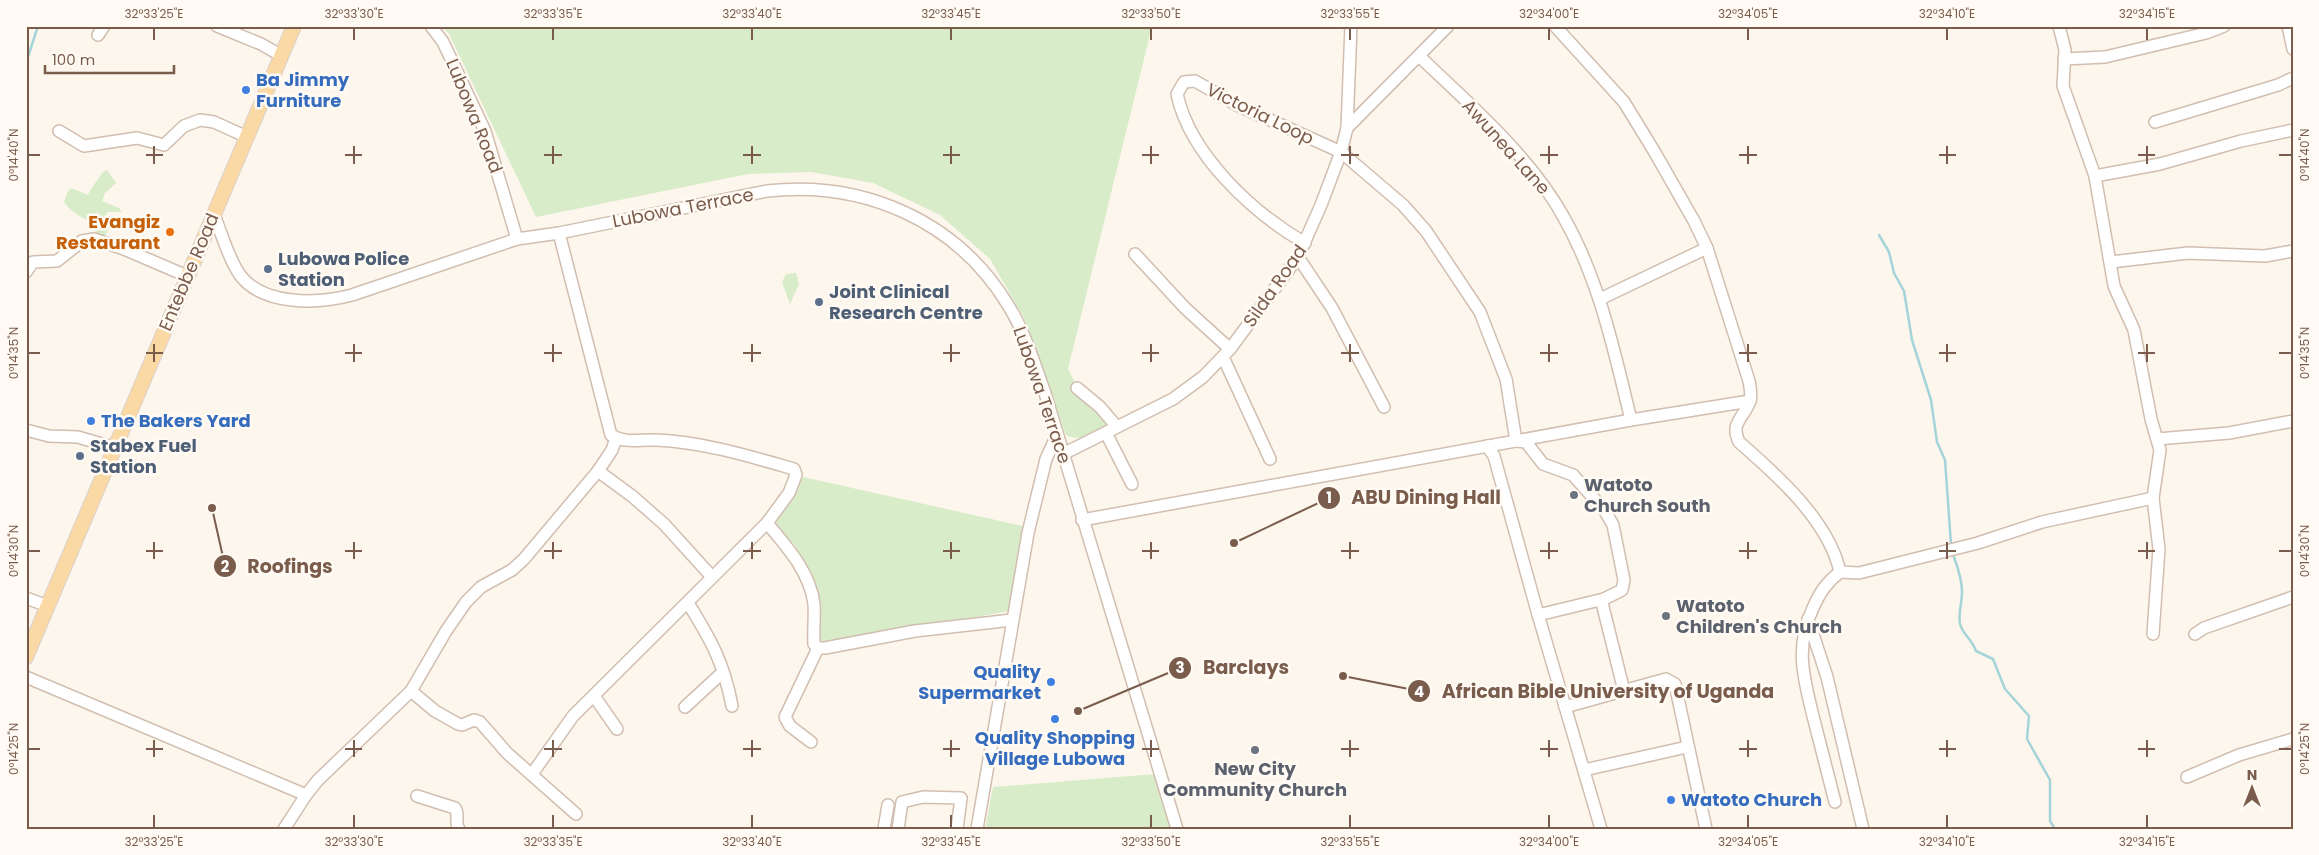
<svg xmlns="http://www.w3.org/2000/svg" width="2319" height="855" font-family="Poppins,sans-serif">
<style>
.green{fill:#d8ecc9}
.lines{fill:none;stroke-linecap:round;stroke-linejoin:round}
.stream{stroke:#a5d3da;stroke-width:2.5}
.minor-casing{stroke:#d1beb0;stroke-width:14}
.major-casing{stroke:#dad1cd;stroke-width:16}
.minor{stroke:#fff;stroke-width:11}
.major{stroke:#fbd9a5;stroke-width:14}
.ticks{fill:none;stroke:#7a5c4d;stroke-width:2}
.shop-dot{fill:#3f7fe0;stroke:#fffaf3;stroke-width:2}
.food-dot{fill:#e8710a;stroke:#fffaf3;stroke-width:2}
.service-dot{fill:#5c6f8a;stroke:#fffaf3;stroke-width:2}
.worship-dot{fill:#6b7280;stroke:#fffaf3;stroke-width:2}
.labels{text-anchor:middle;stroke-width:5;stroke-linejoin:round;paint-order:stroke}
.shop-label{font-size:18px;font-weight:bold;fill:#366cbe;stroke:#fffaf3;text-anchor:start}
.street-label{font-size:18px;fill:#7a5c4d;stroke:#fffaf3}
.food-label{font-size:18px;font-weight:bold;fill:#c56008;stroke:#fffaf3;text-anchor:end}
.service-label{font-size:18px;font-weight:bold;fill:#4e5e75;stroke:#fffaf3;text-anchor:start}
.worship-label{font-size:18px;font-weight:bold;fill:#5b616d;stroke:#fffaf3;text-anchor:start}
.leader{fill:none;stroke:#7a5c4d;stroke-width:2}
.callout-dot{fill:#7a5c4d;stroke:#fffaf3;stroke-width:2}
.mark-label{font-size:15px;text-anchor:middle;font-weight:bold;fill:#fff}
.callout-label{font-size:19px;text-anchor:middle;font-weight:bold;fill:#7a5c4d;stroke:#fffaf3;stroke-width:5;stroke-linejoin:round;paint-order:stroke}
.neatline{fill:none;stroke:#7a5c4d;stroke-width:2}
.ticks-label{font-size:12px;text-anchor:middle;fill:#7a5c4d}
</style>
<rect width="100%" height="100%" fill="#fdf6ec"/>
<g class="green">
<path d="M442 26H1152L1068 369 1074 381 1073 390 1111 425C1100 434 1079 442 1066 435L1024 318 990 259 940 215 873 183 811 172 748 174 536 217 449 34Z"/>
<path d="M107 170 116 183 105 193 102 201 119 208 122 212H108L105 216 111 224 105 236H95V226C82 215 75 217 64 202L67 193 71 188 88 195C92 186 98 180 103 172Z"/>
<polygon points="796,273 799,284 790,304 782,282 786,274"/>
<polygon points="803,477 1023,526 1010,611 821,644 818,626 819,596 795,545 775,525"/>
<polygon points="1156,774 1172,829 985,829 993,787"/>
</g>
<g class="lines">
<g class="stream">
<polyline points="26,63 38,26"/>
<polyline points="1879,235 1889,252 1894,273 1904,291 1912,340 1931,400 1937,442 1945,460 1951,544"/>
<path d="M1954 557C1958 568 1962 580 1962 592 1962 603 1958 613 1960 624 1963 635 1972 639 1976 651L1993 659 2005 689 2029 716 2027 739 2050 780V821L2055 829"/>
</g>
<g class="minor-casing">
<g id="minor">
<polyline points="217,26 261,44 282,56"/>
<polyline points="431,26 443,42 485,131 517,239"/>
<path d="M1555 26 1624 102 1654 151 1694 221 1707 248 1749 381C1750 387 1752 395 1750 401 1743 419 1730 423 1739 442 1777 475 1829 521 1840 572L1859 573 1978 543 2042 522 2153 498"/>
<polyline points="2059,26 2065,50 2063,86 2095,176 2114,286 2134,330 2151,419 2160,450 2153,498 2159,549 2153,634"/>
<polyline points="2288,26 2293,49"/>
<polyline points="98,35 104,26"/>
<path d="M1419 56C1469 104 1529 155 1563 216 1599 279 1614 350 1631 420"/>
<polyline points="2064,59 2105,57 2206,33 2224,26"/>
<polyline points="2155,122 2278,85 2293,78"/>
<polyline points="1347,128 1448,26"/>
<polyline points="59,131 84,146 137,138 164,145 184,126 200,120 214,122 247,137"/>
<polyline points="2095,176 2160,164 2241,141 2293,130"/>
<path d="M214 215C222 234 228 258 240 275 263 306 318 304 352 295L517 239 559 233 767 191C864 180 957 221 1008 305 1025 332 1034 363 1045 393L1177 829"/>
<path d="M1305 243C1253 213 1190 155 1177 94L1184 82 1195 81 1237 105 1341 152 1403 205 1426 231 1480 312 1506 379 1516 441 1526 442 1543 464 1573 475 1605 511 1613 525 1624 580 1622 590 1604 599 1602 603 1624 691"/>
<polyline points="1135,254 1185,308 1230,349"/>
<polyline points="1298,257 1332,308 1384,407"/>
<polyline points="2111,262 2188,253 2265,256 2293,251"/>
<polyline points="26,272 33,262 57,261 82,241 94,239 124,249 187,276"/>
<polyline points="1600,299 1707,248"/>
<polyline points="1223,357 1270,459"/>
<polyline points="1077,388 1100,407 1117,427"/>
<polyline points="26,430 49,436 78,437 115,448"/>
<polyline points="1106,433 1132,484"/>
<polyline points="2157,439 2229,433 2293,421"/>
<polyline points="1487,446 1494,456 1537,611 1601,829"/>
<polyline points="1063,454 1173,399 1203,377 1230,349 1298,257 1321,205 1341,152 1347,128 1351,26"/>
<polyline points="598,471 632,496 664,524 712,577"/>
<polyline points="1082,520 1631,420 1750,401"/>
<path d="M767 523C787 547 810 572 814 604 815 617 813 631 814 644L818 648H825L915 631 1012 620"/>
<polyline points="26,598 48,606"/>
<path d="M688 603C711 640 724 663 732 706"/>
<polyline points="1538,615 1604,599"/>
<polyline points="1808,619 1827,677 1863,829"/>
<polyline points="2195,634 2204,628 2293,597"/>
<polyline points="26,677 306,795"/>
<polyline points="411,691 435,711 458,724 462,725 474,720 480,722 507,753 576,814"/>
<polyline points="594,696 617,729"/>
<polyline points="685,707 723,672"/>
<polyline points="1565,707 1666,679 1675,684 1706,829"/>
<polyline points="811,742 790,726 785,717 818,648"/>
<polyline points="1584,770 1687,747"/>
<path d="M532 774 573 716 767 523 789 493 796 475 794 469C749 456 703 442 656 440 640 439 625 444 611 435L559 233"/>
<polyline points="2187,777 2239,755 2293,739"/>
<path d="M417 796 455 808C460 815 454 823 459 829"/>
<path d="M1835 802C1828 775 1821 747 1814 720 1804 679 1794 648 1813 608 1820 592 1827 582 1840 572"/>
<polyline points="284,829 306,795 318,780 411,691 446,631 466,602 481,587 512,570 524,559 598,471 612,450 616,438"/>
<polyline points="884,829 888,805"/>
<polyline points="898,829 902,802 923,797 961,798 957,829"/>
<polyline points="977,829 1028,533 1046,459 1057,435"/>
</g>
</g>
<g class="major-casing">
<polyline id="major" points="26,657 294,26"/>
</g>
<use href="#minor" class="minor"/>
<use href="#major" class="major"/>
</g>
<path class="ticks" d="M154 28V40M354 28V40M553 28V40M752 28V40M951 28V40M1151 28V40M1350 28V40M1549 28V40M1748 28V40M1947 28V40M2147 28V40M154 146V164M354 146V164M553 146V164M752 146V164M951 146V164M1151 146V164M1350 146V164M1549 146V164M1748 146V164M1947 146V164M2147 146V164M28 155H40M146 155H163M345 155H362M544 155H562M743 155H761M943 155H960M1142 155H1159M1341 155H1359M1540 155H1558M1739 155H1757M1939 155H1956M2138 155H2155M2279 155H2292M154 344V362M354 344V362M553 344V362M752 344V362M951 344V362M1151 344V362M1350 344V362M1549 344V362M1748 344V362M1947 344V362M2147 344V362M28 353H40M146 353H163M345 353H362M544 353H562M743 353H761M943 353H960M1142 353H1159M1341 353H1359M1540 353H1558M1739 353H1757M1939 353H1956M2138 353H2155M2279 353H2292M154 542V559M354 542V559M553 542V559M752 542V559M951 542V559M1151 542V559M1350 542V559M1549 542V559M1748 542V559M1947 542V559M2147 542V559M28 551H40M146 551H163M345 551H362M544 551H562M743 551H761M943 551H960M1142 551H1159M1341 551H1359M1540 551H1558M1739 551H1757M1939 551H1956M2138 551H2155M2279 551H2292M154 740V757M354 740V757M553 740V757M752 740V757M951 740V757M1151 740V757M1350 740V757M1549 740V757M1748 740V757M1947 740V757M2147 740V757M28 749H40M146 749H163M345 749H362M544 749H562M743 749H761M943 749H960M1142 749H1159M1341 749H1359M1540 749H1558M1739 749H1757M1939 749H1956M2138 749H2155M2279 749H2292M154 815V828M354 815V828M553 815V828M752 815V828M951 815V828M1151 815V828M1350 815V828M1549 815V828M1748 815V828M1947 815V828M2147 815V828"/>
<g class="shop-dot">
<circle cx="246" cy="90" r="5"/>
<circle cx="91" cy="421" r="5"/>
<circle cx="1051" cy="682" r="5"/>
<circle cx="1055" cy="719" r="5"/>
<circle cx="1671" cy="800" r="5"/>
</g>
<circle class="food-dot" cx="170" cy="232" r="5"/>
<g class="service-dot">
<circle cx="268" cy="269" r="5"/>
<circle cx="819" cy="302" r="5"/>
<circle cx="80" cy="456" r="5"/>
</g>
<g class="worship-dot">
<circle cx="1574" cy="495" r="5"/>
<circle cx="1666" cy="616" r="5"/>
<circle cx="1255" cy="750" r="5"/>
</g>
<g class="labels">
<g class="shop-label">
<text x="256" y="86">Ba Jimmy<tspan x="256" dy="21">Furniture</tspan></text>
<text x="101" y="427">The Bakers Yard</text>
<text x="1041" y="678" text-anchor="end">Quality<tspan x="1041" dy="21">Supermarket</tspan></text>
<text x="1055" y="744" text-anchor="middle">Quality Shopping<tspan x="1055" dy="21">Village Lubowa</tspan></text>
<text x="1681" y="806">Watoto Church</text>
</g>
<g class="street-label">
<text transform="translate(1260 114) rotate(26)" y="6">Victoria Loop</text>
<text transform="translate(474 116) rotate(68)" y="6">Lubowa Road</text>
<text transform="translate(1506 147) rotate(48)" y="6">Awunea Lane</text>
<text transform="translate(683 208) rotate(-11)" y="6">Lubowa Terrace</text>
<text transform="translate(189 272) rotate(-67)" y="6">Entebbe Road</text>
<text transform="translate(1275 286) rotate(-55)" y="6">Silda Road</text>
<text transform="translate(1042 395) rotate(71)" y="6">Lubowa Terrace</text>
</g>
<g class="food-label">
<text x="160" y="228">Evangiz<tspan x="160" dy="21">Restaurant</tspan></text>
</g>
<g class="service-label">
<text x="278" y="265">Lubowa Police<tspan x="278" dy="21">Station</tspan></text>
<text x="829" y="298">Joint Clinical<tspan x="829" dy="21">Research Centre</tspan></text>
<text x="90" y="452">Stabex Fuel<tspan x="90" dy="21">Station</tspan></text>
</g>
<g class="worship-label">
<text x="1584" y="491">Watoto<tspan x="1584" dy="21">Church South</tspan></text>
<text x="1676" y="612">Watoto<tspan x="1676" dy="21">Children's Church</tspan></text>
<text x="1255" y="775" text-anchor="middle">New City<tspan x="1255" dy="21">Community Church</tspan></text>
</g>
</g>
<path class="leader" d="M1234 543L1329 498M212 508L225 566M1078 711L1180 668M1343 676L1419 691"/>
<g class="callout-dot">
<circle cx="1234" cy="543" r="5"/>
<circle cx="212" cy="508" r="5"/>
<circle cx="1078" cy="711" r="5"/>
<circle cx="1343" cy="676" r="5"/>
<circle cx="1329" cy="498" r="12"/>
<circle cx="225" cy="566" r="12"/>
<circle cx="1180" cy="668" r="12"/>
<circle cx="1419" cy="691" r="12"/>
</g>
<g class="mark-label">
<text x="1329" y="503">1</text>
<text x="225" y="572">2</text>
<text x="1180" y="673">3</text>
<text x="1419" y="697">4</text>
</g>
<g class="callout-label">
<text x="1426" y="504">ABU Dining Hall</text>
<text x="290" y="573">Roofings</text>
<text x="1246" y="674">Barclays</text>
<text x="1608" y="698">African Bible University of Uganda</text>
</g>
<rect width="2319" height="855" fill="none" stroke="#fffaf3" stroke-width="55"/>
<g transform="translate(2252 788)" stroke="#fffaf3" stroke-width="4" paint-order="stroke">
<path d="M0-4L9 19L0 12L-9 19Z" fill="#7a5c4d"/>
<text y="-8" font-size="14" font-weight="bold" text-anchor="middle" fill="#7a5c4d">N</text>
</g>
<path d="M45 65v8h129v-8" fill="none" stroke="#7a5c4d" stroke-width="2.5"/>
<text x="52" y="65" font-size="15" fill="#7a5c4d" stroke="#fffaf3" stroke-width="4" paint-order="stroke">100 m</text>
<rect x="28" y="28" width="2264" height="800" class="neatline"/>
<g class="ticks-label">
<text x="154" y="18">32°33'25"E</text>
<text x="354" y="18">32°33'30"E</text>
<text x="553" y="18">32°33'35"E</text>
<text x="752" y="18">32°33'40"E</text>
<text x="951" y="18">32°33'45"E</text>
<text x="1151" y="18">32°33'50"E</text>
<text x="1350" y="18">32°33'55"E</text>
<text x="1549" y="18">32°34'00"E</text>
<text x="1748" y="18">32°34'05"E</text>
<text x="1947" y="18">32°34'10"E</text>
<text x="2147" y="18">32°34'15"E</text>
<text transform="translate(14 155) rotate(-90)" y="4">0°14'40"N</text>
<text transform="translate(2305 155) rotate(-90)" y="4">0°14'40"N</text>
<text transform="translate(14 353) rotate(-90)" y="4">0°14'35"N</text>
<text transform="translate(2305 353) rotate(-90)" y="4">0°14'35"N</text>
<text transform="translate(14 551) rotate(-90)" y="4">0°14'30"N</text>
<text transform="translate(2305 551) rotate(-90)" y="4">0°14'30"N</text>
<text transform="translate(14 749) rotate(-90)" y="4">0°14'25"N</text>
<text transform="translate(2305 749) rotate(-90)" y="4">0°14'25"N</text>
<text x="154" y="846">32°33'25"E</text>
<text x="354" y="846">32°33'30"E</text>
<text x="553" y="846">32°33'35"E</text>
<text x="752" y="846">32°33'40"E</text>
<text x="951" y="846">32°33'45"E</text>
<text x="1151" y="846">32°33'50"E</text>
<text x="1350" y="846">32°33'55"E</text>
<text x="1549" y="846">32°34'00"E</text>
<text x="1748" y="846">32°34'05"E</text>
<text x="1947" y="846">32°34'10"E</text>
<text x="2147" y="846">32°34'15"E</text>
</g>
</svg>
